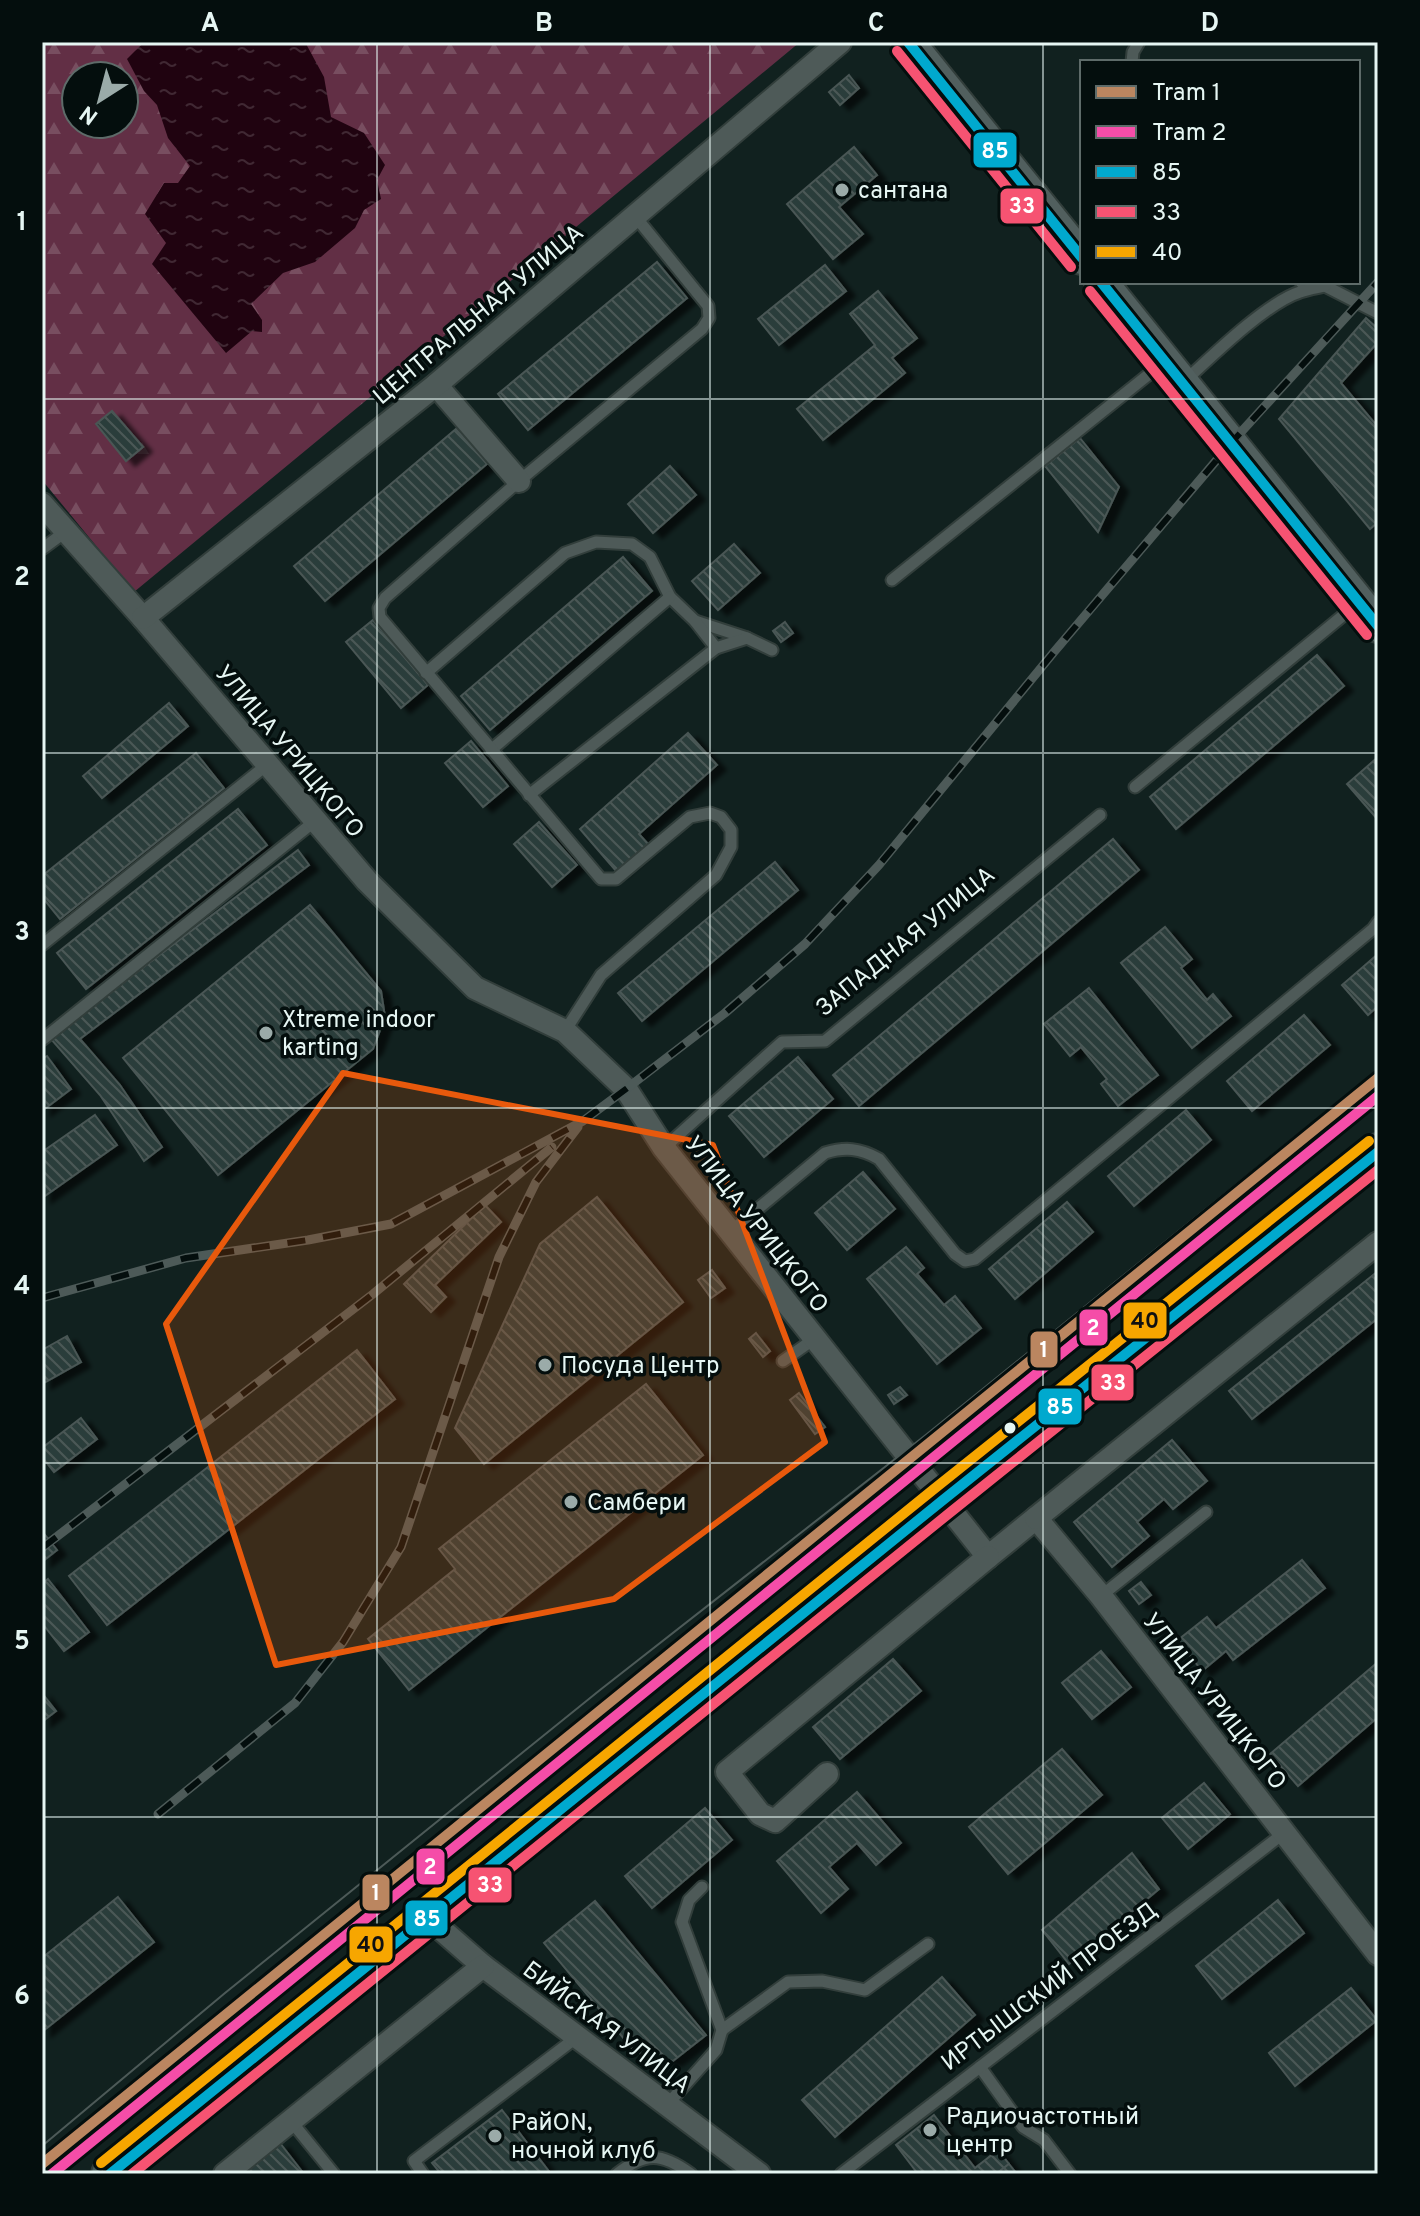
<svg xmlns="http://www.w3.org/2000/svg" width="1420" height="2216" font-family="Overpass,sans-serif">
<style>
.forest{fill:url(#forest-firs);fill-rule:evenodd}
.water{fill:url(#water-ripples)}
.building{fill:url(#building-back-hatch);stroke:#495654;stroke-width:2;filter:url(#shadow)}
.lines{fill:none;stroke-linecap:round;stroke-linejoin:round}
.lane-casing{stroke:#323e3b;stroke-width:15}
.street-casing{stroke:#323e3b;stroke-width:26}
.secondary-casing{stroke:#323e3b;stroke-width:36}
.primary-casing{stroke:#323e3b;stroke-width:40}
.lane{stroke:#4e5a58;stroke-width:11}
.street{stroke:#4e5a58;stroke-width:22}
.secondary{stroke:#515f5e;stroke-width:32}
.primary{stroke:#485b59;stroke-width:36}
.tram{stroke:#4d5a58;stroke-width:2}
.rail-casing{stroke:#4d5a58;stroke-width:9}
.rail{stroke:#040e0d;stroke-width:6;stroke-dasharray:18;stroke-linecap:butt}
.bus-1-casing{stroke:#040e0d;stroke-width:16}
.bus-2-casing{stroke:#040e0d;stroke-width:16}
.bus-3-casing{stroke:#040e0d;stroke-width:16}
.bus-1{stroke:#00a9ce;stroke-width:10}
.bus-2{stroke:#f65372;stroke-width:10}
.bus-3{stroke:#f7a600;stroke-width:10}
.tram-1-casing{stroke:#040e0d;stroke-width:16}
.tram-2-casing{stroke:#040e0d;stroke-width:16}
.tram-1{stroke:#bb8660;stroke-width:10}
.tram-2{stroke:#f54da8;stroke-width:10}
.marked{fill:#e8590c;fill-opacity:0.2;stroke:#e8590c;stroke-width:6;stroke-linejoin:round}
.grid{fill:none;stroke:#e6f6f3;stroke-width:2;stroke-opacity:0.55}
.poi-dot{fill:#9baba9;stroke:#040e0d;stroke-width:3}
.bus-dot{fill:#e6f6f3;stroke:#040e0d;stroke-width:3}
.labels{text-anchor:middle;stroke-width:7;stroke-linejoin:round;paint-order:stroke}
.poi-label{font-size:24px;fill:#e6f6f3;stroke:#040e0d;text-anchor:start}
.street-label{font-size:24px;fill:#e6f6f3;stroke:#040e0d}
.line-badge{stroke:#040e0d;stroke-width:3}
.badge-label{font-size:22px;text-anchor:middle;font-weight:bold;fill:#fff}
.pale-badge-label{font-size:22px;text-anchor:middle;font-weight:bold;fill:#111}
.neatline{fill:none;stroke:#e6f6f3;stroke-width:3}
.grid-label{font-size:26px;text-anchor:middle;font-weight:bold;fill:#e6f6f3}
</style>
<defs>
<pattern id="forest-firs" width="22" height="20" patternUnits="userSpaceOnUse" patternTransform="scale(2)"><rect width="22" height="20" fill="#622f45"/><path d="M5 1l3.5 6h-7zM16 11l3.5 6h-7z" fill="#784e60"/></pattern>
<pattern id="water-ripples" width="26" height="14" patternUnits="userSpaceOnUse" patternTransform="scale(2)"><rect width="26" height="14" fill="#200310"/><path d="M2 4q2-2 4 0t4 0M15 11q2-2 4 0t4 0" fill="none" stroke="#402833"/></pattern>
<pattern id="building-back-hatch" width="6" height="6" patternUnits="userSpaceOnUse" patternTransform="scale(2)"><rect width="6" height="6" fill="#2c3c3a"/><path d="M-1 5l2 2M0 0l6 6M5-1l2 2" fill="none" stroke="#4b5957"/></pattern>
<filter id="shadow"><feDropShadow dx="9" dy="5" stdDeviation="2" flood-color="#0009"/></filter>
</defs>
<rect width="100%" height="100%" fill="#11211f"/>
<path class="forest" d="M42 42H800L134 592 42 480ZM76 76H124V124H76Z"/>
<polygon class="water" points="144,42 305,42 324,77 331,117 364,133 385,165 377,180 381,199 364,210 355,228 315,262 283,273 251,304 262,320 262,332 252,331 226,353 152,264 166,243 145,214 164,183 178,183 190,166 168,138 157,105 144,91 127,59"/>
<g class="building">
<polygon points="849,75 859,88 840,105 829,92"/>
<polygon points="854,147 877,175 839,207 863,234 833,259 787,204"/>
<polygon points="657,262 687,298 528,430 498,394"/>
<polygon points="825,265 846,291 779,345 758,319"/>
<polygon points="878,291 917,338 892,358 905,373 823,440 797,409 875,345 850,314"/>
<polygon points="1366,318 1378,329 1378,342 1341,383 1378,427 1378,522 1370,529 1279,419"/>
<polygon points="112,411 143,447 126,461 96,424"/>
<polygon points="456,429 487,464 325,601 294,566"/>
<polygon points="1080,438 1119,487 1098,532 1045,466"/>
<polygon points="670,466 696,495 653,533 628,504"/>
<polygon points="734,544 760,573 718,610 692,581"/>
<polygon points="623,557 652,591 490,730 461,696"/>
<polygon points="373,620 428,685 401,708 346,642"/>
<polygon points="785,622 793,633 781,642 773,631"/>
<polygon points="1317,655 1344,686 1176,829 1150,797"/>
<polygon points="169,703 188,726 102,798 83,776"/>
<polygon points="688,733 717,765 639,834 648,844 617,872 580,829"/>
<polygon points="471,741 508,786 483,807 445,763"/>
<polygon points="196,753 224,788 60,919 42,897 42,876"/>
<polygon points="1378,757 1378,820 1347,784"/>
<polygon points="238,809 267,845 86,989 57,953"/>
<polygon points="539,822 577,865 552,887 514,844"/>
<polygon points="1113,839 1139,870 859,1106 833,1075"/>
<polygon points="298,850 309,865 80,1039 120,1085 162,1147 144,1161 100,1095 50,1038"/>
<polygon points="775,862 798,890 642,1021 618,993"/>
<polygon points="310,905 381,991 385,1017 373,1049 218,1175 123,1058"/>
<polygon points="1165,927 1192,959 1181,968 1207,1000 1213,994 1231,1016 1192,1048 1121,963"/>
<polygon points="1378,954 1378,1006 1368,1015 1342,985"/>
<polygon points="1089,988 1158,1075 1118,1106 1101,1084 1107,1079 1081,1047 1070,1056 1044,1024"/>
<polygon points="1304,1015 1330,1045 1252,1111 1227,1081"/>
<polygon points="47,1056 71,1089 42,1111 42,1059"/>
<polygon points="798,1057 833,1099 764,1157 729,1116"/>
<polygon points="1186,1110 1211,1140 1134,1206 1108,1176"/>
<polygon points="95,1115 117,1145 42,1198 42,1152"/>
<polygon points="863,1172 895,1209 847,1250 815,1213"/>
<polygon points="597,1197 683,1302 484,1464 455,1428 540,1244"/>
<polygon points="1067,1202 1093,1232 1015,1299 989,1269"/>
<polygon points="485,1205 501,1222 435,1285 446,1297 431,1312 404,1284"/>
<polygon points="906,1247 924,1268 917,1274 944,1305 955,1296 981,1328 937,1364 867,1279"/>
<polygon points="712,1270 725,1288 711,1298 698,1280"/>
<polygon points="1378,1271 1378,1318 1252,1419 1229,1391"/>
<polygon points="756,1333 770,1351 763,1357 749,1339"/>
<polygon points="67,1336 81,1362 42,1384 42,1350"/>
<polygon points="357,1350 395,1399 107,1625 69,1576"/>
<polygon points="646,1384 703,1455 409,1690 368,1639 455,1569 439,1549"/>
<polygon points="900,1387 907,1395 894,1404 888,1395"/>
<polygon points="799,1393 825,1427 815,1434 790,1400"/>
<polygon points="81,1418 97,1439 54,1472 42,1457 42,1448"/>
<polygon points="1172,1440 1207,1481 1173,1509 1164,1499 1137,1522 1149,1536 1112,1567 1074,1522"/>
<polygon points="42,1531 57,1550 42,1562"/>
<polygon points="1302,1560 1325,1588 1233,1660 1226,1651 1202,1671 1178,1640 1207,1617 1216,1628"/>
<polygon points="48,1579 89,1632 64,1651 42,1623 42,1584"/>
<polygon points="1141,1582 1151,1595 1139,1604 1129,1591"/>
<polygon points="1101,1651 1131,1687 1092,1719 1062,1683"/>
<polygon points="893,1659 921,1691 840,1759 813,1727"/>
<polygon points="1378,1662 1378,1717 1298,1786 1270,1754"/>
<polygon points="42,1693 56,1711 42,1722"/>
<polygon points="1062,1749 1102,1795 1008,1874 969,1827"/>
<polygon points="1204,1783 1230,1814 1188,1849 1162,1818"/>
<polygon points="857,1792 901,1843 876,1865 857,1843 829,1867 848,1889 821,1913 777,1861"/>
<polygon points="705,1808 732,1840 652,1908 625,1876"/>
<polygon points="1132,1853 1159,1889 1069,1964 1042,1930"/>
<polygon points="118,1897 154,1942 42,2032 42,1958"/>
<polygon points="1278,1900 1304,1933 1222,1999 1196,1966"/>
<polygon points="595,1901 706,2035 673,2061 635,2052 544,1943"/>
<polygon points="942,1977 975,2015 835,2137 802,2100"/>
<polygon points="1351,1988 1377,2020 1295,2086 1269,2053"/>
<polygon points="502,2110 551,2174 441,2174 432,2163"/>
<polygon points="934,2115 975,2168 998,2150 1009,2164 996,2174 918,2174 896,2145"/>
<polygon points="280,2143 304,2174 240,2174"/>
<polygon points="1009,2164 1017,2174 996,2174"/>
</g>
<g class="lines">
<g class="lane-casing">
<g id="lane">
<polyline points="1132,62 1133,52 1139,42"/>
<polyline points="1301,282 1325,286 1378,313"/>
<path d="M1185 381C1212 356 1266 303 1300 292 1308 289 1316 288 1325 286"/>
<polyline points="42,549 65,532"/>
<polyline points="892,580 1163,363"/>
<polyline points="695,621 747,638"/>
<polyline points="426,673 565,553 596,542 632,544 650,557 670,597 695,621 716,648"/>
<polyline points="491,750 670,597"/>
<polyline points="1135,787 1357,604"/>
<polyline points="529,795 716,648 747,638 772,650"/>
<polyline points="42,945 268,764"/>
<polyline points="565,1031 601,975 716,875 731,847 731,830 721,817 710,813 690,817 616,879 601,879 380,617 379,608 385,598 519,481 702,329 709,318 708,306 635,216"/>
<polyline points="42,1040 315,821"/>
<polyline points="664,1148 782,1042 825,1041 1100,815"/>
<path d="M730 1232 825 1153C845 1147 860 1148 879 1159L955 1254 965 1261 975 1259 1373 929 1378 922"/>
<polyline points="783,1361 814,1339"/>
<polyline points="1101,1596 1206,1512"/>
<polyline points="722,2030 788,1982 822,1981 865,1990 928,1944"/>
<polyline points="980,2067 1023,2127 1044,2140 1070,2174"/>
<polyline points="667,2105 716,2050 722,2030 682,1922 689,1900 702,1887"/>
<polyline points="291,2121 334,2174"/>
<polyline points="423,2174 414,2161 577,2037"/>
<path d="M617 2174C645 2152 661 2152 691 2174"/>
<polyline points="841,2174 1284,1833"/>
</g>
</g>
<g class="street-casing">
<g id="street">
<polyline points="436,385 519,481"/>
<polyline points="42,504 143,618 367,881 475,988 565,1031 626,1089 664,1148 988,1557 1036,1518 1101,1596 1378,1954"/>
<polyline points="143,618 436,385 840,42"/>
<polyline points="1036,1518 1378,1243"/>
<polyline points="827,1774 775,1821 760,1814 727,1772 988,1557"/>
<polyline points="427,1917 483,1966 759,2174"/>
<polyline points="225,2174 483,1966"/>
</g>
</g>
<g class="secondary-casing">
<g id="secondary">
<polyline points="908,42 1082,258"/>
<polyline points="1101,282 1378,626"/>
</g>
</g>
<g class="primary-casing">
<polyline id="primary" points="110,2174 943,1500 1378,1152"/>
</g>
<use href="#lane" class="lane"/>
<use href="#street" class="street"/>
<use href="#secondary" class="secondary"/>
<use href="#primary" class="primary"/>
<polyline class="tram" points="42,2146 225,1993 600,1690 927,1434 1378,1070"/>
<g class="rail-casing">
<g id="rail">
<polyline points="42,1298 186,1258 308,1240 391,1224 583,1121 626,1089 725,1013 805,944 879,865 1054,652 1232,442 1378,282"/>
<polyline points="42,1548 373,1294 552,1147"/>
<polyline points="158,1814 295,1703 343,1642 401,1547 499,1257 536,1182 578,1127"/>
</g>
</g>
<use href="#rail" class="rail"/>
<g class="bus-1-casing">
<g id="bus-1">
<polyline points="908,42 1082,258"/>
<polyline points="1101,282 1378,626"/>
<polyline points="110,2174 943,1500 1378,1152"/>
</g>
</g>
<g class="bus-2-casing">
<g id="bus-2">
<polyline points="897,51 1071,267"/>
<polyline points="1090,291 1367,635"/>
<polyline points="132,2174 952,1511 1378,1170"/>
</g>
</g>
<g class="bus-3-casing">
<polyline id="bus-3" points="101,2163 934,1489 1369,1141"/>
</g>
<use href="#bus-1" class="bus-1"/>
<use href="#bus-2" class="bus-2"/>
<use href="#bus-3" class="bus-3"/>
<g class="tram-1-casing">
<polyline id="tram-1" points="42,2164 1378,1078"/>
</g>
<g class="tram-2-casing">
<polyline id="tram-2" points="52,2174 1378,1096"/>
</g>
<use href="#tram-1" class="tram-1"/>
<use href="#tram-2" class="tram-2"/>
</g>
<path class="marked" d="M343 1073 713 1145 825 1442 614 1599 276 1665 166 1324Z"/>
<path class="grid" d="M377 42V2174M710 42V2174M1043 42V2174M42 399H1378M42 753H1378M42 1108H1378M42 1463H1378M42 1817H1378"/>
<g class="poi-dot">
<circle cx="842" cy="190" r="8"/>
<circle cx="266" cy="1033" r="8"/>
<circle cx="545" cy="1365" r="8"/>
<circle cx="571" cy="1502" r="8"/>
<circle cx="930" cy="2130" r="8"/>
<circle cx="495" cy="2136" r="8"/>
</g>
<circle class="bus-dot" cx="1010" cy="1428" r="7"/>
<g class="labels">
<g class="poi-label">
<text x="858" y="198">сантана</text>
<text x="282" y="1027">Xtreme indoor<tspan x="282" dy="28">karting</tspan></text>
<text x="561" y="1373">Посуда Центр</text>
<text x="587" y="1510">Самбери</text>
<text x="946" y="2124">Радиочастотный<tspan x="946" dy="28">центр</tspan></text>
<text x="511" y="2130">РайON,<tspan x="511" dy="28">ночной клуб</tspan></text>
</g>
<g class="street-label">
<text transform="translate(478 314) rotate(-40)" y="8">ЦЕНТРАЛЬНАЯ УЛИЦА</text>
<text transform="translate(290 751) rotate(50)" y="8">УЛИЦА УРИЦКОГО</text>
<text transform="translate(905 941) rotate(-39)" y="8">ЗАПАДНАЯ УЛИЦА</text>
<text transform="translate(757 1224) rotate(52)" y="8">УЛИЦА УРИЦКОГО</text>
<text transform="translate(1215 1701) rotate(52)" y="8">УЛИЦА УРИЦКОГО</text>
<text transform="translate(1049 1986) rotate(-37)" y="8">ИРТЫШСКИЙ ПРОЕЗД</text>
<text transform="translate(607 2027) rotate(37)" y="8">БИЙСКАЯ УЛИЦА</text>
</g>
</g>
<g class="line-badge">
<rect x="972" y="131" width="46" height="38" rx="8" fill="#00a9ce"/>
<rect x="999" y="187" width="46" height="38" rx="8" fill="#f65372"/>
<rect x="1122" y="1301" width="46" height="39" rx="8" fill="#f7a600"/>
<rect x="1078" y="1308" width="31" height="39" rx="8" fill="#f54da8"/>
<rect x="1029" y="1330" width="30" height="39" rx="8" fill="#bb8660"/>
<rect x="1090" y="1363" width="45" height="39" rx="8" fill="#f65372"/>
<rect x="1037" y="1387" width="46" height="39" rx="8" fill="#00a9ce"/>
<rect x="415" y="1847" width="31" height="39" rx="8" fill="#f54da8"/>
<rect x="467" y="1866" width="46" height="38" rx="8" fill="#f65372"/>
<rect x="361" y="1873" width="30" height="39" rx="8" fill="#bb8660"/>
<rect x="404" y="1899" width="45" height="38" rx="8" fill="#00a9ce"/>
<rect x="348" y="1925" width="46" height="39" rx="8" fill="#f7a600"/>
</g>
<g class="badge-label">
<text x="995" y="158">85</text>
<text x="1022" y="213">33</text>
<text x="1093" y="1335">2</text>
<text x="1044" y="1357">1</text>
<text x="1113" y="1390">33</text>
<text x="1060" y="1414">85</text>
<text x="430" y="1874">2</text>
<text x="490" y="1892">33</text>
<text x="376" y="1900">1</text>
<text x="427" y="1926">85</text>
</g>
<g class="pale-badge-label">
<text x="1145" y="1328">40</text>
<text x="371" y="1952">40</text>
</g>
<rect width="1420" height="2216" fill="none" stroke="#040e0d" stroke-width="88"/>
<rect x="1080" y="60" width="280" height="224" fill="#040e0d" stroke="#5e6b69" stroke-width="2"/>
<rect x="1096" y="86" width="40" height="12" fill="#bb8660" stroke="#5e6b69" stroke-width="2"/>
<text x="1152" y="100" font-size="24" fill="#e6f6f3">Tram 1</text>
<rect x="1096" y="126" width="40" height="12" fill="#f54da8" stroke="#5e6b69" stroke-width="2"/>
<text x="1152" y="140" font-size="24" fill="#e6f6f3">Tram 2</text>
<rect x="1096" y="166" width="40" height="12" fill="#00a9ce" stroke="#5e6b69" stroke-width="2"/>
<text x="1152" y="180" font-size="24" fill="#e6f6f3">85</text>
<rect x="1096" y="206" width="40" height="12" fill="#f65372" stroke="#5e6b69" stroke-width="2"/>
<text x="1152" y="220" font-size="24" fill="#e6f6f3">33</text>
<rect x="1096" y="246" width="40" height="12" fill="#f7a600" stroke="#5e6b69" stroke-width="2"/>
<text x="1152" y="260" font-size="24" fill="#e6f6f3">40</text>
<g transform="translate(100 100) rotate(216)"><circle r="38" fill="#040e0d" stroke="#5e6b69" stroke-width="2"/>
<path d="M0-6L14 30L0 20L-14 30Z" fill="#9baba9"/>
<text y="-12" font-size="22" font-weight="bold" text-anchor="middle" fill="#e6f6f3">N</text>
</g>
<rect x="44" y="44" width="1332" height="2128" class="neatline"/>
<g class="grid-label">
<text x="210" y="31">A</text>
<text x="544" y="31">B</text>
<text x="876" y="31">C</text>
<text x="1210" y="31">D</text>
<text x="22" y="230">1</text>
<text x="22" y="585">2</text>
<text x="22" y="940">3</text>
<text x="22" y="1294">4</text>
<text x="22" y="1649">5</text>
<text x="22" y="2004">6</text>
</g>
</svg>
